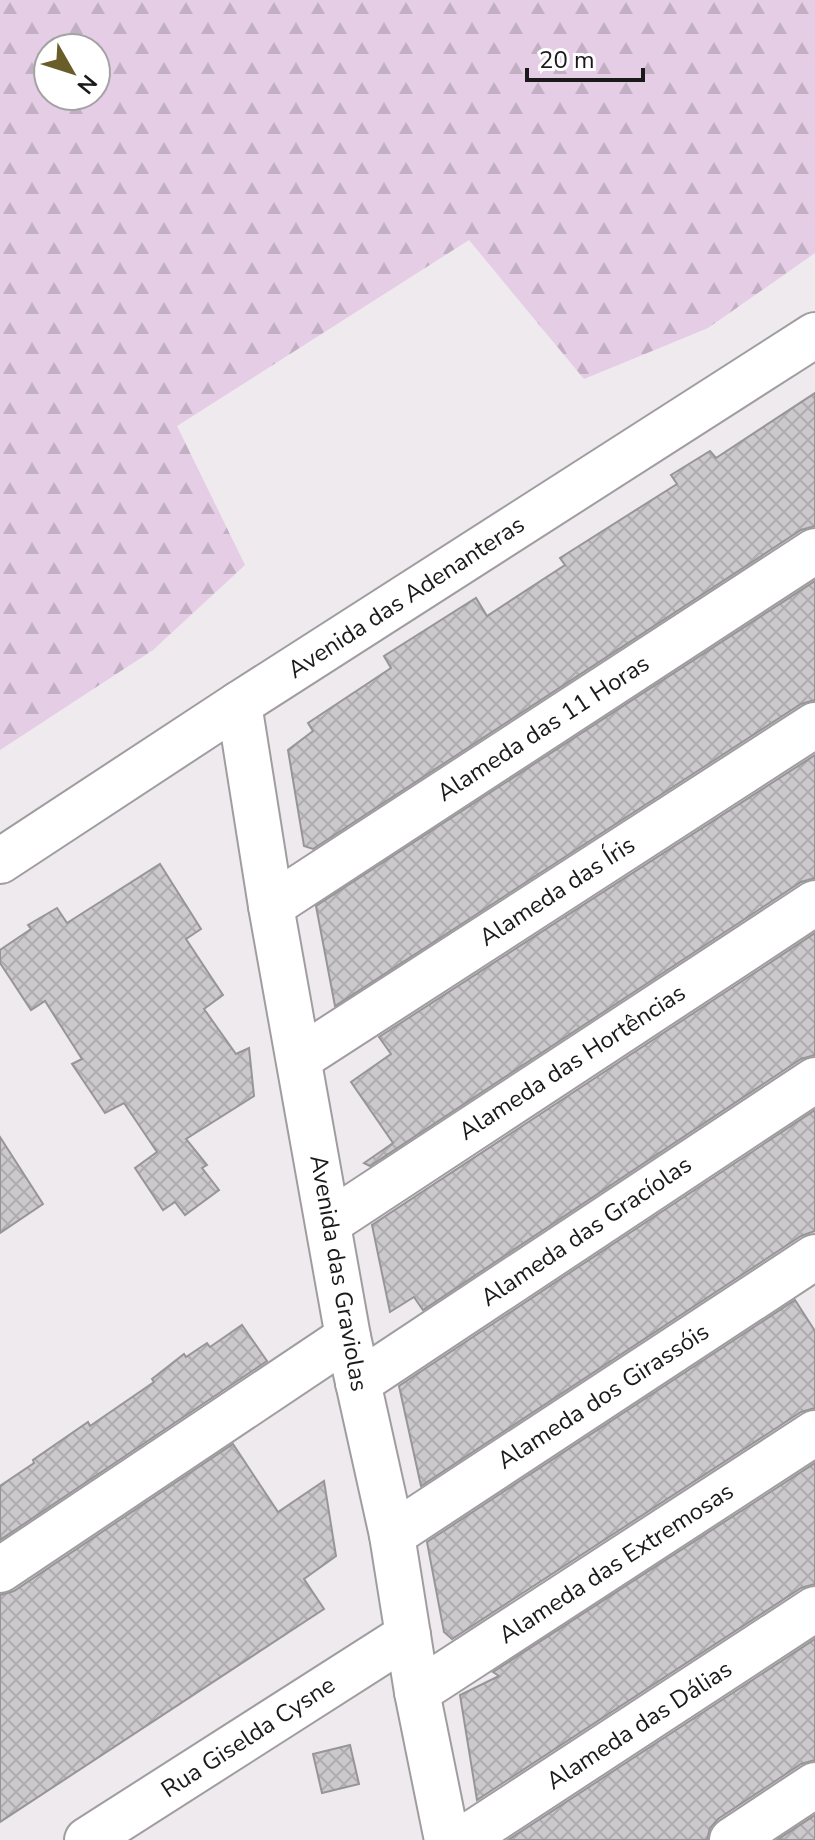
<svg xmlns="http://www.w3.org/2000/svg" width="815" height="1840" font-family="'Nunito Sans',sans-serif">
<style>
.forest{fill:url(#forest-firs);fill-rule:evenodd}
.building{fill:url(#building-cross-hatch);stroke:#989598;stroke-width:2}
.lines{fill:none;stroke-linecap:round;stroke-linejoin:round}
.minor-casing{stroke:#a09da0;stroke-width:48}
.minor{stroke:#fff;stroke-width:44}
.labels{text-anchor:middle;stroke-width:8;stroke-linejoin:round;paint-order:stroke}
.street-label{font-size:24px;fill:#1b1a1b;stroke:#fff}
</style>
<defs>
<pattern id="forest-firs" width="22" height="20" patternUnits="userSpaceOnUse" patternTransform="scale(2)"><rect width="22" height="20" fill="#e4cde5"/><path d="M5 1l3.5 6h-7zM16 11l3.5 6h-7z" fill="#c3afc4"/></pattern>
<pattern id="building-cross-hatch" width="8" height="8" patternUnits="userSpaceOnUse" patternTransform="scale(2)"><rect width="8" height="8" fill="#ccc9cc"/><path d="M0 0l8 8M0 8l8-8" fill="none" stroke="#afacaf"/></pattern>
</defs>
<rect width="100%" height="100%" fill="#eeeaee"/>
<path class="forest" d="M0 0H815V253L708 328 584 379 469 240 177 426 245 565 153 650 0 750ZM48 48H96V96H48Z"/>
<g class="building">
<polygon points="815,393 815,526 801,530 313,849 304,846 288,750 313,731 308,723 391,668 384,656 476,598 487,616 565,565 560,558 677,484 671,475 710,451 716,458"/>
<polygon points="815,581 815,700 801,704 335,1006 316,906"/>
<polygon points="815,755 815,878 801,882 370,1166 364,1163 393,1143 351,1082 391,1054 379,1037"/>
<polygon points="160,864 201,929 186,939 223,995 204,1009 236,1054 249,1048 254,1096 186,1139 207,1165 202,1168 219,1190 185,1215 175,1202 163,1210 135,1168 157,1152 124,1103 105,1113 72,1064 82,1059 45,1001 31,1010 0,963 0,950 31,929 28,925 57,908 67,923"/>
<polygon points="815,933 815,1055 801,1059 423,1310 414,1297 390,1312 372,1225"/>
<polygon points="815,1110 815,1231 801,1236 421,1486 399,1386"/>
<polygon points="0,1137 43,1204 0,1233"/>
<polygon points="795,1300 815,1331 815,1408 801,1412 452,1639 444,1632 427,1542"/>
<polygon points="242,1325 267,1361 0,1540 0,1486 34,1463 33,1460 88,1422 90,1426 154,1382 152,1379 184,1354 186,1357 207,1343 210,1347"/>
<polygon points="233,1444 278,1512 324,1481 336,1556 304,1579 324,1609 0,1822 0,1595 14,1591"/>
<polygon points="815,1463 815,1584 801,1588 477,1800 460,1695 499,1676 493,1672"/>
<polygon points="815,1639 815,1760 801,1764 718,1819 710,1828 707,1840 508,1840"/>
<polygon points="350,1745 359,1784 322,1793 313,1754"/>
<polygon points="815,1815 815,1840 777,1840"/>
</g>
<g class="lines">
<g class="minor-casing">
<g id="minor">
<polyline points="239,704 271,906 348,1337 392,1535 417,1692 447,1840"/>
<polyline points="0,861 239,704 815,335"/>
<polyline points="271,906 815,551"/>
<polyline points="300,1058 815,725"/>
<polyline points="330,1222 815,903"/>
<polyline points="358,1383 815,1080"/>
<polyline points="392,1535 815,1257"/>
<polyline points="0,1570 348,1337"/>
<polyline points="417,1692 815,1433"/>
<polyline points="87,1840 408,1635"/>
<polyline points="462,1840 815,1609"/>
<polyline points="732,1840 815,1785"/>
</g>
</g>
<use href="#minor" class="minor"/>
</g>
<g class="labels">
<g class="street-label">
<text transform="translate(406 597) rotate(-33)" y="8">Avenida das Adenanteras</text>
<text transform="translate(543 728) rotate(-33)" y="8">Alameda das 11 Horas</text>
<text transform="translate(557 891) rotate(-33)" y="8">Alameda das Íris</text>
<text transform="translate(572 1062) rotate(-33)" y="8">Alameda das Hortências</text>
<text transform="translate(586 1231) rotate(-34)" y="8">Alameda das Gracíolas</text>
<text transform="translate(339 1273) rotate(80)" y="8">Avenida das Graviolas</text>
<text transform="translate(603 1396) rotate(-33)" y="8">Alameda dos Girassóis</text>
<text transform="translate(616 1563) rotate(-33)" y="8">Alameda das Extremosas</text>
<text transform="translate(639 1725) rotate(-33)" y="8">Alameda das Dálias</text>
<text transform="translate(248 1737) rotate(-33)" y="8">Rua Giselda Cysne</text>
</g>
</g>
<g transform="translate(72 72) rotate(129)"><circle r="38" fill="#ffffff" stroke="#a4a3a4" stroke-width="2"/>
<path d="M0-6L14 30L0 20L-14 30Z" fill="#695d2a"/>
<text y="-12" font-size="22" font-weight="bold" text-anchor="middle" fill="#1b1a1b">N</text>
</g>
<path d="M527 68v12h116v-12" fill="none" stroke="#1b1a1b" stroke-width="4"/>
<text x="539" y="68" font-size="24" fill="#1b1a1b" stroke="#ffffff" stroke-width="6" paint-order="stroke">20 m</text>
</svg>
